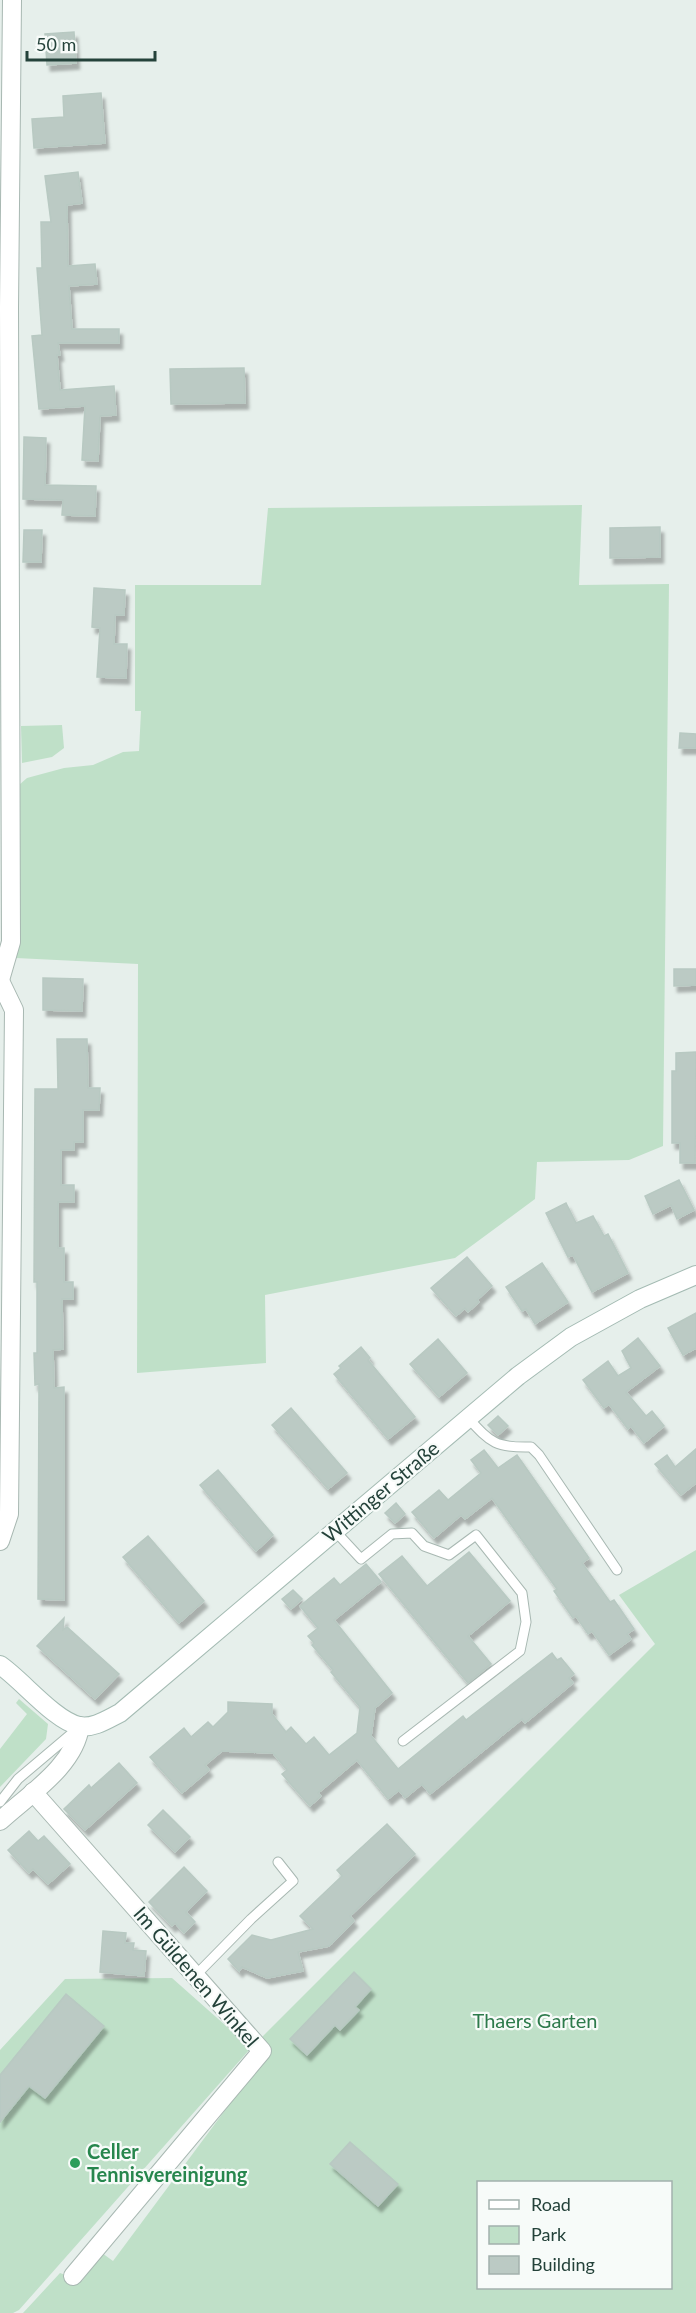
<svg xmlns="http://www.w3.org/2000/svg" width="696" height="2313" font-family="Lato,sans-serif">
<style>
.green{fill:#bfe0c8;fill-rule:evenodd}
.building{fill:#bbcac4;stroke:#b8c9c2;stroke-width:1.5;filter:url(#shadow)}
.lines{fill:none;stroke-linecap:round;stroke-linejoin:round}
.service-casing{stroke:#a8b8b2;stroke-width:11}
.minor-casing{stroke:#a8b8b2;stroke-width:20}
.tertiary-casing{stroke:#a8b8b2;stroke-width:20}
.secondary-casing{stroke:#a4bbb3;stroke-width:20}
.service{stroke:#fff;stroke-width:9}
.minor{stroke:#fff;stroke-width:18}
.tertiary{stroke:#fff;stroke-width:18}
.secondary{stroke:#fff;stroke-width:18}
.leisure-dot{fill:#2e9e5b;stroke:#f7fbf9;stroke-width:2}
.labels{text-anchor:middle;stroke-width:4.5;stroke-linejoin:round;paint-order:stroke}
.street-label{font-size:20px;fill:#24423a;stroke:#f7fbf9}
.park-label{font-size:20px;fill:#2d7a4b;stroke:#f7fbf9}
.leisure-label{font-size:20px;font-weight:bold;fill:#27864d;stroke:#f7fbf9;text-anchor:start}
</style>
<defs>
<filter id="shadow"><feDropShadow dx="3.5" dy="6" stdDeviation="1.5" flood-color="#0004"/></filter>
</defs>
<rect width="100%" height="100%" fill="#e6efeb"/>
<g class="green">
<polygon points="582,505 579,585 669,584 663,1146 629,1160 537,1162 535,1199 455,1258 265,1295 266,1363 137,1373 138,964 16,958 19,785 27,778 64,768 93,765 123,752 139,751 141,711 135,711 135,585 261,585 268,508"/>
<polygon points="62,725 64,748 52,757 22,763 21,726"/>
<path d="M696 1550V2313H23L60 2273 82 2281 102 2253 113 2261 252 2074 250 2049 19 2310 13 2313H0V2050L65 1979 172 1978 251 2048 655 1644 619 1595ZM478 2182H670V2288H478Z"/>
<polygon points="19,1699 48,1724 46,1739 0,1787 0,1749 27,1714 16,1703"/>
</g>
<g class="building">
<polygon points="74,32 76,63 47,65 45,34"/>
<polygon points="101,93 105,143 34,148 32,119 64,117 63,96"/>
<polygon points="78,172 82,203 67,205 68,266 95,264 97,284 69,286 72,329 119,329 119,343 58,343 60,355 57,355 60,390 114,386 116,415 100,416 98,461 82,460 85,406 39,409 32,336 42,335 37,268 42,268 41,222 51,222 45,176"/>
<polygon points="244,368 245,403 171,404 170,369"/>
<polygon points="24,437 46,438 45,485 96,486 95,516 62,515 63,500 23,499"/>
<polygon points="660,527 660,557 610,558 610,528"/>
<polygon points="24,530 42,530 41,562 23,562"/>
<polygon points="94,588 125,590 124,615 115,615 114,644 127,644 126,678 97,677 100,628 92,627"/>
<polygon points="680,733 696,734 696,748 679,748"/>
<polygon points="674,969 696,969 696,985 674,986"/>
<polygon points="43,978 83,979 82,1011 43,1010"/>
<polygon points="57,1039 87,1039 88,1088 100,1088 99,1110 83,1110 83,1142 74,1142 74,1150 61,1150 61,1185 74,1185 74,1202 58,1202 58,1248 64,1248 64,1282 73,1282 73,1299 62,1299 63,1349 53,1350 54,1388 64,1387 64,1600 38,1599 39,1384 35,1385 34,1353 37,1353 37,1282 34,1282 35,1089 58,1089"/>
<polygon points="696,1052 695,1163 680,1163 680,1143 672,1143 672,1071 676,1071 676,1053"/>
<polygon points="679,1180 694,1210 677,1219 671,1205 653,1214 645,1196"/>
<polygon points="566,1203 576,1223 593,1216 604,1236 608,1234 628,1273 592,1292 573,1255 568,1257 546,1213"/>
<polygon points="467,1257 492,1286 477,1300 479,1302 468,1312 465,1308 456,1316 431,1288"/>
<polygon points="542,1263 568,1302 535,1324 526,1309 522,1311 506,1287"/>
<polygon points="696,1313 696,1348 683,1355 668,1328"/>
<polygon points="638,1338 660,1366 626,1392 646,1416 652,1411 664,1426 644,1443 631,1426 628,1429 609,1404 604,1408 583,1380 608,1361 618,1376 631,1368 622,1351"/>
<polygon points="438,1339 467,1373 439,1397 410,1364"/>
<polygon points="361,1347 370,1358 368,1360 415,1417 388,1439 334,1374 341,1368 339,1366"/>
<polygon points="291,1408 347,1473 328,1489 272,1425"/>
<polygon points="498,1416 508,1426 498,1435 488,1425"/>
<polygon points="696,1449 696,1483 681,1495 655,1464 667,1455 675,1467"/>
<polygon points="484,1450 498,1468 517,1455 589,1558 582,1563 610,1602 614,1600 634,1629 627,1634 631,1639 609,1655 592,1631 588,1634 576,1616 573,1618 554,1591 557,1589 492,1498 465,1519 461,1515 434,1538 412,1512 439,1490 448,1500 481,1473 471,1460"/>
<polygon points="218,1470 273,1535 256,1551 200,1485"/>
<polygon points="396,1503 405,1514 395,1523 385,1513"/>
<polygon points="148,1536 204,1601 179,1623 123,1557"/>
<polygon points="469,1552 510,1601 468,1636 491,1664 468,1683 379,1574 402,1556 427,1586"/>
<polygon points="366,1564 381,1582 334,1620 392,1693 375,1708 371,1736 398,1769 463,1716 466,1720 552,1653 557,1660 561,1658 574,1674 569,1678 573,1683 525,1723 522,1719 430,1794 422,1784 405,1798 399,1790 388,1799 357,1760 318,1793 321,1796 310,1806 282,1774 287,1770 273,1753 222,1751 205,1765 209,1770 182,1793 150,1757 184,1728 191,1737 208,1722 213,1727 228,1712 228,1702 272,1704 272,1714 286,1732 291,1727 306,1744 314,1737 329,1755 357,1733 360,1707 331,1672 333,1670 312,1645 314,1643 308,1636 318,1628 300,1606 334,1578 340,1585"/>
<polygon points="293,1590 302,1599 291,1609 282,1599"/>
<polygon points="64,1618 63,1630 67,1627 119,1674 95,1699 37,1646"/>
<polygon points="119,1763 137,1783 85,1830 64,1809 89,1785 91,1788"/>
<polygon points="163,1810 190,1837 175,1852 148,1825"/>
<polygon points="387,1824 415,1854 350,1916 354,1921 329,1946 298,1952 303,1971 267,1978 242,1967 239,1971 228,1959 252,1935 271,1940 313,1929 300,1916 342,1876 337,1870"/>
<polygon points="29,1831 38,1841 44,1836 70,1864 48,1884 33,1869 29,1873 8,1850"/>
<polygon points="184,1867 207,1891 186,1912 195,1922 184,1933 175,1923 172,1926 149,1902"/>
<polygon points="103,1931 126,1933 125,1943 134,1943 133,1950 146,1951 144,1976 100,1972"/>
<polygon points="354,1972 371,1989 355,2007 359,2010 340,2030 335,2025 307,2055 290,2039"/>
<polygon points="66,1994 104,2026 45,2098 29,2086 0,2122 0,2075"/>
<polygon points="350,2142 398,2184 378,2206 330,2164"/>
</g>
<g class="lines">
<g class="service-casing">
<g id="service">
<path d="M468 1418C491 1443 496 1448 531 1447L539 1455 617 1570"/>
<polyline points="335,1531 361,1559 392,1534 412,1533 424,1546 449,1555 476,1535 522,1593 526,1622 520,1651 403,1741"/>
<polyline points="0,1802 18,1779 76,1730"/>
<polyline points="196,1975 251,1919 293,1881 278,1862"/>
</g>
</g>
<g class="minor-casing">
<g id="minor">
<polyline points="0,980 11,942 9,308 12,0"/>
<polyline points="0,981 14,1010 9,1514 0,1541"/>
<polyline points="33,1792 262,2051 73,2276"/>
</g>
</g>
<g class="tertiary-casing">
<path id="tertiary" d="M0 1821C28 1795 75 1766 80 1726"/>
</g>
<g class="secondary-casing">
<path id="secondary" d="M0 1665C23 1681 54 1720 79 1726 93 1729 108 1719 120 1713L518 1376 571 1337 640 1299 696 1275"/>
</g>
<use href="#service" class="service"/>
<use href="#minor" class="minor"/>
<use href="#tertiary" class="tertiary"/>
<use href="#secondary" class="secondary"/>
</g>
<circle class="leisure-dot" cx="75" cy="2163" r="6"/>
<g class="labels">
<g class="street-label">
<text transform="translate(381 1492) rotate(-40)" y="7">Wittinger Straße</text>
<text transform="translate(196 1977) rotate(49)" y="7">Im Güldenen Winkel</text>
</g>
<g class="park-label">
<text x="535" y="2028">Thaers Garten</text>
</g>
<g class="leisure-label">
<text x="87" y="2159">Celler<tspan x="87" dy="23">Tennisvereinigung</tspan></text>
</g>
</g>
<rect x="477" y="2181" width="195" height="108" fill="#f7fbf9" stroke="#a3b1ad" stroke-width="1.5"/>
<rect x="489" y="2200" width="30" height="9" fill="#ffffff" stroke="#a3b1ad" stroke-width="1.5"/>
<text x="531" y="2211" font-size="18" fill="#24423a">Road</text>
<rect x="489" y="2226" width="30" height="18" fill="#bfe0c8" stroke="#a3b1ad" stroke-width="1.5"/>
<text x="531" y="2241" font-size="18" fill="#24423a">Park</text>
<rect x="489" y="2256" width="30" height="18" fill="#bbcac4" stroke="#a3b1ad" stroke-width="1.5"/>
<text x="531" y="2271" font-size="18" fill="#24423a">Building</text>
<path d="M27 51v9h128v-9" fill="none" stroke="#24423a" stroke-width="3"/>
<text x="36" y="51" font-size="18" fill="#24423a" stroke="#f7fbf9" stroke-width="4.5" paint-order="stroke">50 m</text>
</svg>
